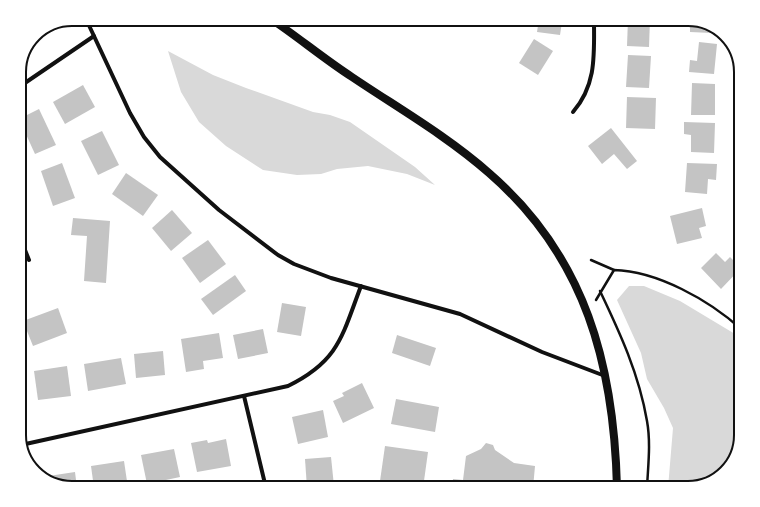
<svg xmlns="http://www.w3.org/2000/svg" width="760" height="507" font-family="Literata,serif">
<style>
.water{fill:#d9d9d9}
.building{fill:#c4c4c4}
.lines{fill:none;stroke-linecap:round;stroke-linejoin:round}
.path{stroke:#111;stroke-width:2.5}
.minor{stroke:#111;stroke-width:4}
.secondary{stroke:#111;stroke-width:8}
.rim{fill:none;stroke:#111;stroke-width:2}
</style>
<rect width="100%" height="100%" fill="#fff"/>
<g class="water">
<polygon points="168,51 213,75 246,88 313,112 330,115 350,122 415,167 435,185 407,174 368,166 337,169 321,174 297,175 263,170 226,146 199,122 181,92"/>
<polygon points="629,286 644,286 680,301 735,334 741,341 741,436 732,465 712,482 689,488 668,488 673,428 664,408 647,379 641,353 617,300"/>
</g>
<g class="building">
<polygon points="539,19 566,19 565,22 562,22 560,35 537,32"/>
<polygon points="628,19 650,19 649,47 627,46"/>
<polygon points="690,19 712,26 712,33 690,32"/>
<polygon points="534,39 553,51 538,75 519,63"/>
<polygon points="699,42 717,44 714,74 689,72 690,60 697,61"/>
<polygon points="628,55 651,56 649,88 626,87"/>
<polygon points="692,83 715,84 715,115 691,115"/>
<polygon points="83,85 95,107 65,124 53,102"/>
<polygon points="627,97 656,98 655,129 626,128"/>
<polygon points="39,109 56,145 35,154 19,119"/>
<polygon points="684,122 715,123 714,153 691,152 691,135 684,134"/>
<polygon points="611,128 637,161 627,169 614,154 602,164 588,146"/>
<polygon points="102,131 119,165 98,175 81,141"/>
<polygon points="62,163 75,198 53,206 41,171"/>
<polygon points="687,163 717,164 716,180 708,179 707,194 685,192"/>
<polygon points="126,173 158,195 143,216 112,194"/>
<polygon points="702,208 706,226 699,228 702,238 677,244 670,216"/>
<polygon points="172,210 192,233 171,251 152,228"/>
<polygon points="73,218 110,221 106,283 84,281 87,236 71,235"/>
<polygon points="208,240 226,264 200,283 182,258"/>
<polygon points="716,253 725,262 730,257 741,268 721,289 701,268"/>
<polygon points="235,275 246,291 213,315 201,299"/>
<polygon points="282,303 306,307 301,336 277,332"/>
<polygon points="58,308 67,333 33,346 23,321"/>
<polygon points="263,329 268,353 238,359 233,335"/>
<polygon points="219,333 223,358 203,361 204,369 186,372 181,339"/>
<polygon points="397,335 436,348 430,366 392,353"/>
<polygon points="163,351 165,375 136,378 134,354"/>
<polygon points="121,358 126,384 88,391 84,364"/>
<polygon points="67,366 71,396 38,400 34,371"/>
<polygon points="362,383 374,408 343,423 333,401 344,396 342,393"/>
<polygon points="20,390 23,406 19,407 19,391"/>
<polygon points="396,399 439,407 435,432 391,424"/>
<polygon points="323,410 328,437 298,444 292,417"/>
<polygon points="226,439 231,466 197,472 191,443 207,440 208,443"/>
<polygon points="486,443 493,445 495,450 514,463 535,466 533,488 452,488 453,479 463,480 466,456 481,449"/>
<polygon points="385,446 428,452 423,488 379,488"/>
<polygon points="174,449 180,477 147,484 141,455"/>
<polygon points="331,457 334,486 307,488 305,459"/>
<polygon points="124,461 128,488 94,488 91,466"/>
<polygon points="75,472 77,488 72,488 42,479 42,477"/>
<polygon points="230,482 231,488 204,488 204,487"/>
</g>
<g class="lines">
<g class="path">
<polyline points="591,260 614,270"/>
<path d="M600 291C620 333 639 374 647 421 651 443 648 466 647 488"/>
<path d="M596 300 614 270C657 271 709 300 741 329"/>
</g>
<g class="minor">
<polyline points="86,19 130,113 144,137 160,157 219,210 278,255 294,264 331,278 460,314 542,352 605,376"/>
<polyline points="19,87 94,36"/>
<path d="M573 112C597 84 594 54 594 19"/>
<polyline points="19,235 29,260"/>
<polyline points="244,396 266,488"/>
<path d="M21 445 288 386C339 361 342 336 361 286"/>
</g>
<path class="secondary" d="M271 19C298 37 324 59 352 77 398 108 447 136 489 173 586 257 614 365 617 488"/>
</g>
<path d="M0 0H760V507H0ZM72 26H688A46 46 0 0 1 734 72V435A46 46 0 0 1 688 481H72A46 46 0 0 1 26 435V72A46 46 0 0 1 72 26Z" fill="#fff" fill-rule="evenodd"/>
<path class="rim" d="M72 26H688A46 46 0 0 1 734 72V435A46 46 0 0 1 688 481H72A46 46 0 0 1 26 435V72A46 46 0 0 1 72 26Z"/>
</svg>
